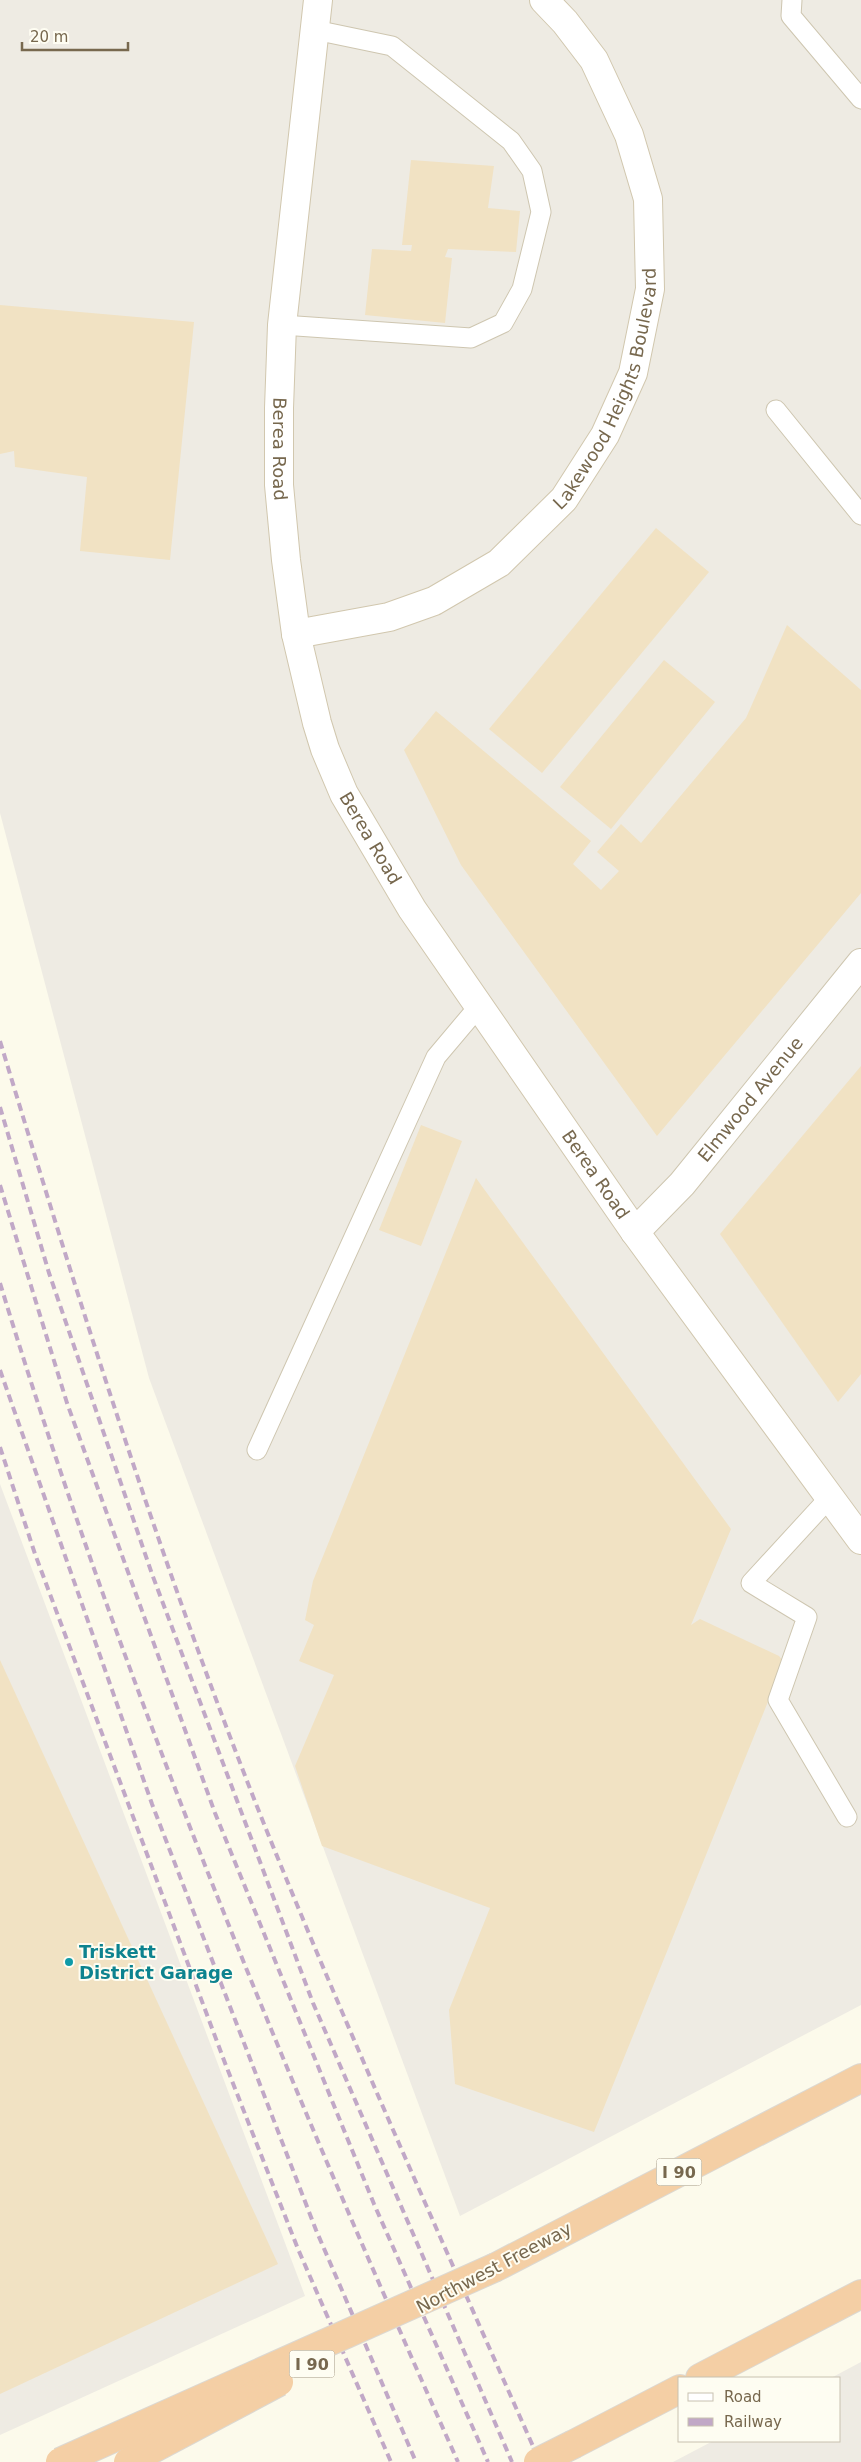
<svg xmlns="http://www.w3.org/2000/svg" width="861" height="2462" font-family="'DejaVu Sans',sans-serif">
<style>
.industrial{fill:#eeebe3}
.building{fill:#f1e2c3}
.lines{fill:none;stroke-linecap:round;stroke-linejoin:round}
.service-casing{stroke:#cec6b0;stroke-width:21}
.minor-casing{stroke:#cec6b0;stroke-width:30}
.secondary-casing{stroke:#d1c7ae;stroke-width:30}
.motorway-casing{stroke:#dcd8d1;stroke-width:30}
.service{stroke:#fff;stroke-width:19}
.minor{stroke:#fff;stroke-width:28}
.secondary{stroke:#fff;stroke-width:28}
.motorway{stroke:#f4cfa5;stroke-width:28}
.rail{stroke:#c1a8c7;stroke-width:4;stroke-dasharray:8 5;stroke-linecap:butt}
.motorway-bridge-casing{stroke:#dcd8d1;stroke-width:30;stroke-linecap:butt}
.motorway-bridge{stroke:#f4cfa5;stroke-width:28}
.culture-dot{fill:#0f9aa8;stroke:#fefdf2;stroke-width:2}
.labels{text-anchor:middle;stroke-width:4;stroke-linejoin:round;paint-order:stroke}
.shield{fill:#fefdf2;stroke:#a0957f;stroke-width:1}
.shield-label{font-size:16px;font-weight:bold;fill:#77684e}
.street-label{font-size:18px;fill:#77684e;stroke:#fefdf2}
.culture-label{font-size:18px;font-weight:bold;fill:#0d838f;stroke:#fefdf2;text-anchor:start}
</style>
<rect width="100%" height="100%" fill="#fcfaeb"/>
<g class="industrial">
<polygon points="0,0 861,0 861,2005 460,2216 149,1378 0,813"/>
<polygon points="0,1484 305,2296 0,2435"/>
<polygon points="861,2362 861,2462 673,2462 713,2441 840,2441 840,2378 831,2378"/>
</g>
<g class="building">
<polygon points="411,160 494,166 488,208 520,211 516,252 448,249 445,257 452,258 445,323 365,315 372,249 411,251 412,245 402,245"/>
<polygon points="0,305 194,322 170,560 80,551 87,477 15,467 14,451 0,454"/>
<polygon points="656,528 709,572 542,773 489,729"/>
<polygon points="787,625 861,690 861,893 657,1136 461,865 404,750 436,711 591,841 573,864 601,890 619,871 597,852 621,824 641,843 746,718"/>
<polygon points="664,660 715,702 611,829 560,787"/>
<polygon points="861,1066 861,1374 838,1402 720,1234"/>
<polygon points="421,1125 462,1141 421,1246 379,1230"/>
<polygon points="476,1178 731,1529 691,1625 700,1619 779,1656 784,1662 594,2132 455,2084 449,2010 490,1908 322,1846 295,1766 334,1675 299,1661 314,1625 305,1620 313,1581"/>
<polygon points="0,1660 278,2264 0,2394"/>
</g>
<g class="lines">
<g class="service-casing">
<g id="service">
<polyline points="792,0 791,16 861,99"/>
<polyline points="282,325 471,338 503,323 522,289 541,212 532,171 511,141 392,46 315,30"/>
<polyline points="776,410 861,515"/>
<polyline points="257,1450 436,1057 479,1006"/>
<polyline points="830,1497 751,1583 807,1617 778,1700 847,1817"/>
</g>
</g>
<g class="minor-casing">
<g id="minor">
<path id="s1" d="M635 1232 682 1184 861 963"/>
</g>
</g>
<g class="secondary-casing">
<g id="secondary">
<path id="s2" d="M318 0 282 325 279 408V485L286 560 296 634 317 723 325 749 344 794 412 909 635 1232 861 1540"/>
<path id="s3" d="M296 634 389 617 434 601 499 563 564 499 605 435 633 373 650 289 648 199 629 135 594 60 565 22 544 0"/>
</g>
</g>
<g class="motorway-casing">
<g id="motorway">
<polyline points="496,2267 861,2078"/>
<polyline points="700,2378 861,2294"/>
<polyline points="574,2444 680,2389"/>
</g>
</g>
<use href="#service" class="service"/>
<use href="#minor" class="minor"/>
<use href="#secondary" class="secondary"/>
<use href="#motorway" class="motorway"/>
<g class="rail">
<path d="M0 1041C78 1299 159 1558 258 1809 346 2029 444 2245 540 2462"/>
<polyline points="0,1107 49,1273 152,1574 313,2003 512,2462"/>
<polyline points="0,1185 67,1403 215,1813 374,2204 488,2462"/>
<path d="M0 1283C123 1687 286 2077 458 2462"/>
<polyline points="0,1370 152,1804 316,2230 416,2462"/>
<polyline points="0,1447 35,1554 225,2063 298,2249 391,2462"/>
</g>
<g class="motorway-bridge-casing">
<g id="motorway-bridge">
<polyline points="60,2462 496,2267"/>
<polyline points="128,2462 279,2382"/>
<polyline points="538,2462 574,2444"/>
</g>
</g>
<use href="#motorway-bridge" class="motorway-bridge"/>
</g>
<circle class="culture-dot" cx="69" cy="1962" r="5"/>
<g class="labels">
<g class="shield">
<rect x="656.5" y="2158.5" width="45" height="27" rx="4"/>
<rect x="289.5" y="2350.5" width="45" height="27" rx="4"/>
</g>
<g class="shield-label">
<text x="679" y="2178">I 90</text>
<text x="312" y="2370">I 90</text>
</g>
<g class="street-label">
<text dy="6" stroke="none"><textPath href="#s3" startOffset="429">Lakewood Heights Boulevard</textPath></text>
<text dy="6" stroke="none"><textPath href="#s2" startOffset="451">Berea Road</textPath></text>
<text dy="6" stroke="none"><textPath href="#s2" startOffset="856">Berea Road</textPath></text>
<text dy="6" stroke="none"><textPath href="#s1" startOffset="176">Elmwood Avenue</textPath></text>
<text dy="6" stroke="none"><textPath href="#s2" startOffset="1261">Berea Road</textPath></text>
<text transform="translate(494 2268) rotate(-28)" y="6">Northwest Freeway</text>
</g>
<g class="culture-label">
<text x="79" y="1958">Triskett<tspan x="79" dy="21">District Garage</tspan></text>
</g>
</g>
<rect x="678" y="2377" width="162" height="65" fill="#fefdf2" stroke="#c8c1b0"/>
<rect x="688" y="2393" width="25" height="8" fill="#ffffff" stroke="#c8c1b0"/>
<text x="724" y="2402" font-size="15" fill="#77684e">Road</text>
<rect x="688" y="2418" width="25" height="8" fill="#c1a8c7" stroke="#c8c1b0"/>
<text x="724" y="2427" font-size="15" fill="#77684e">Railway</text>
<path d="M22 42v8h106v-8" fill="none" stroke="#77684e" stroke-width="2.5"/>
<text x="30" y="42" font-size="15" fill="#77684e" stroke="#fefdf2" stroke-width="4" paint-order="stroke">20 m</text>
</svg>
